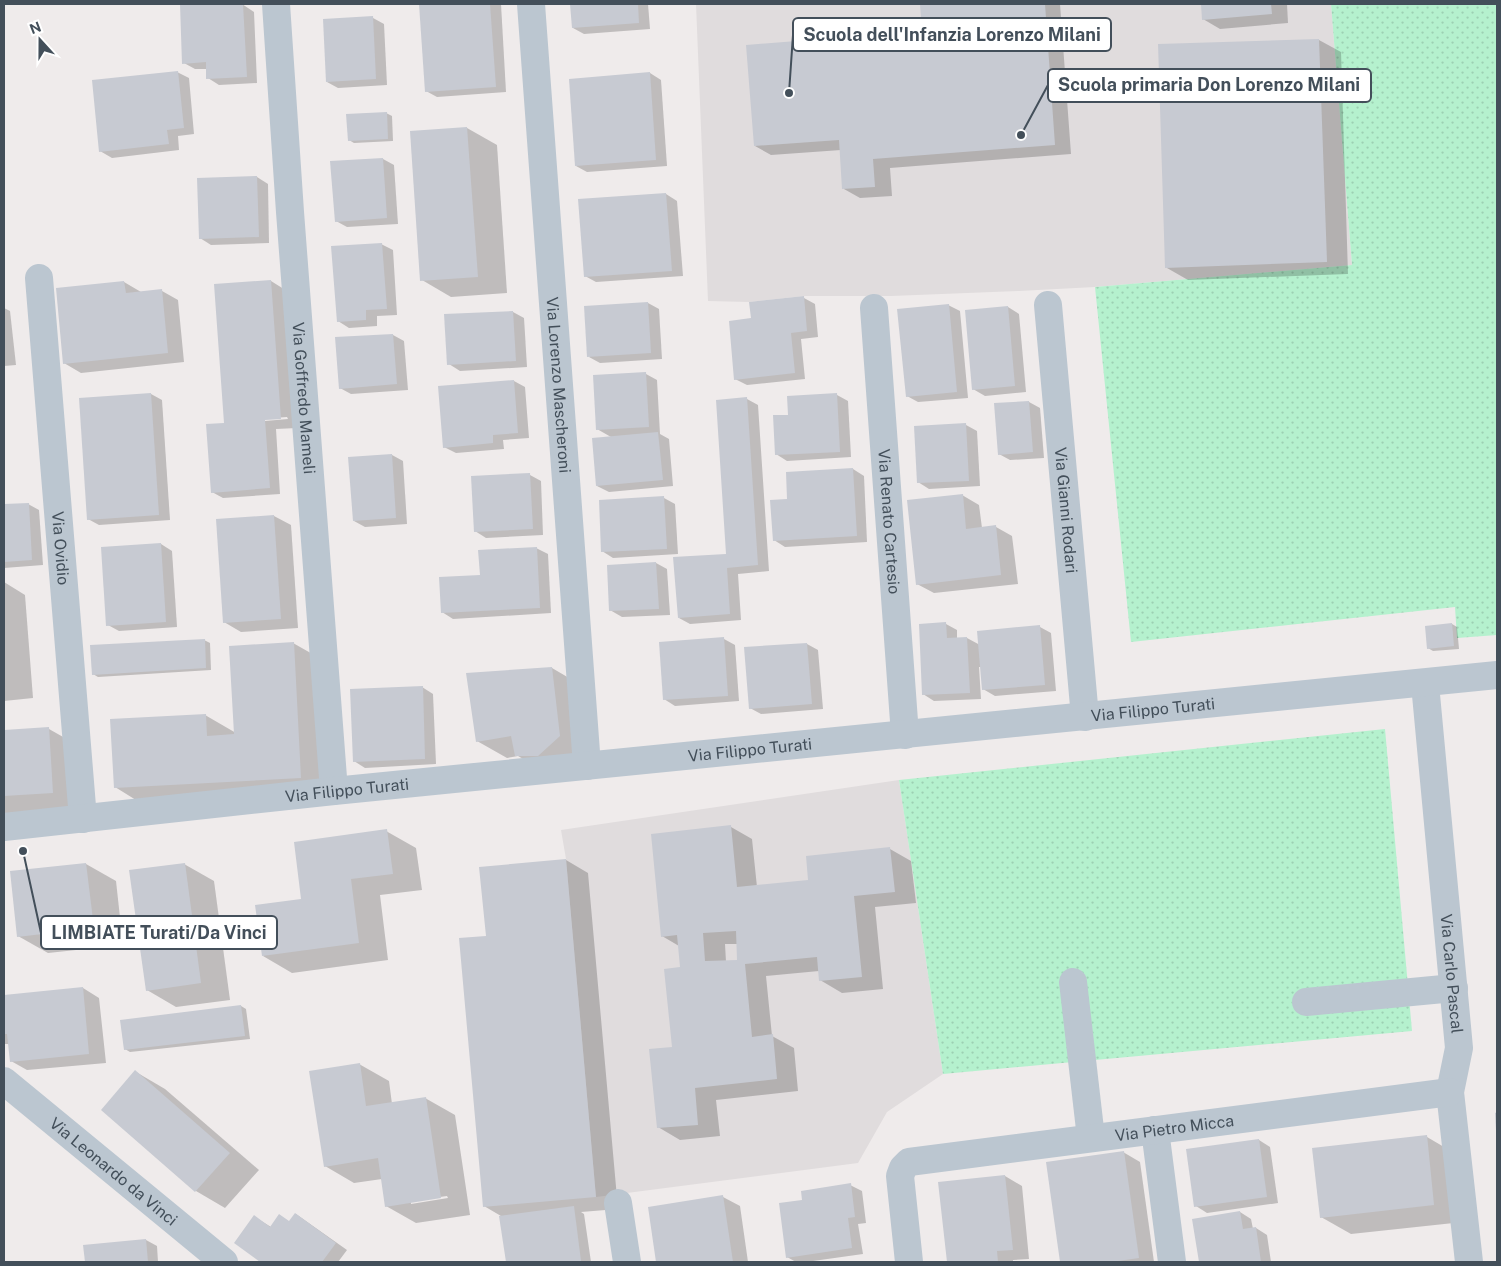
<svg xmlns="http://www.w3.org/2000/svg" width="1501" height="1266" font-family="'Public Sans',sans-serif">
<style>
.education{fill:#e0dcdd}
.park{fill:url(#park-dots)}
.shadow{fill:#0003;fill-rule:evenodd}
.building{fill:#c7cad2;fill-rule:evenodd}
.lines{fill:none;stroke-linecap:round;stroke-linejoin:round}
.minor{stroke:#bbc6d0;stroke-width:28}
.labels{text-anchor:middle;stroke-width:5;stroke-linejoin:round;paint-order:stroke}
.street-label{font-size:16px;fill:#434f5a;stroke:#fff}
.leader{fill:none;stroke:#434f5a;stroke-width:2}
.callout-dot{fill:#434f5a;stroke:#fff;stroke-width:2}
.callout{fill:#fff;stroke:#434f5a;stroke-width:2}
.callout-label{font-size:18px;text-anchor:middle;font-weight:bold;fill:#434f5a}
</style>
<defs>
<pattern id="park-dots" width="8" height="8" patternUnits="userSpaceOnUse" patternTransform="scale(1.25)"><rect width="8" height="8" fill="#b5f1ce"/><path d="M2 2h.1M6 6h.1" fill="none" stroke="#9dd0b3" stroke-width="1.8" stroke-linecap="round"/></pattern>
</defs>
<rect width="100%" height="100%" fill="#efebeb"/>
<g class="education">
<polygon points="696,4 1331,4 1352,265 1095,287 1019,291 891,296 804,296 749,302 708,301"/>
<polygon points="899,780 943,1074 887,1112 858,1163 596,1197 566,859 561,830"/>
</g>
<g class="park">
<polygon points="1331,4 1497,4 1497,635 1457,638 1455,607 1131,642 1095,287 1352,265"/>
<polygon points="1385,729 1412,1031 943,1074 899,780"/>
</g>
<g class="shadow">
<polygon points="181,4 242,4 254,12 257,83 219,85 208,78 207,69 195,69 184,63"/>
<polygon points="420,4 501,4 506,92 437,97 426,91"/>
<polygon points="571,4 648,4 650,29 584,34 573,28"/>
<polygon points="922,4 1060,4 1071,154 890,168 892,196 860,198 844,189 841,150 771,155 755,146 924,32"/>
<polygon points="1202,4 1287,4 1288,23 1220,29 1203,19"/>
<polygon points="373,18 384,24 387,85 338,88 327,82"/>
<polygon points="1319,40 1341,52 1348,274 1188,280 1167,268 1159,46"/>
<polygon points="177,72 189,78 194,134 178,136 179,150 112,158 100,151"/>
<polygon points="650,73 661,80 667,166 587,172 576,166"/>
<polygon points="386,113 392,116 393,141 354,143 349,140"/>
<polygon points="467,128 497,145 507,293 451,297 422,280 411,132"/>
<polygon points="383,159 394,165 398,224 347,227 336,221"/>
<polygon points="257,177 268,184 269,243 211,245 200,238 199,179"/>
<polygon points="666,194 677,201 683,276 596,282 585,276"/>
<polygon points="381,244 393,250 397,315 377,316 377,326 349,328 338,321"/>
<path d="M271 281 287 291 297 428 276 429 280 494 223 498 212 492 226 424ZM287 417 288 419 265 421 260 419Z"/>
<polygon points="124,282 141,292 162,291 178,300 184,362 81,373 64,363"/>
<polygon points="804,298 815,304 818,337 801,339 805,379 747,385 735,379 753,320"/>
<polygon points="648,303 659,309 662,359 600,363 589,357"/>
<polygon points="948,305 960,311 968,398 918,402 907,396"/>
<polygon points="1008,307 1019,314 1026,392 985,396 973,389"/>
<polygon points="4,308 10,311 16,365 4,366"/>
<polygon points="513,312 524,318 527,367 460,371 449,364"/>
<polygon points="393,335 404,341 408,390 351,394 340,388"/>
<polygon points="646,374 657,380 660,434 669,439 673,486 609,492 597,486 611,437 597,429"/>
<polygon points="514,381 525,387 529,438 503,440 504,449 456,453 444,447"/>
<polygon points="151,394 162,400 170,520 99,525 88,519"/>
<polygon points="837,395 848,401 851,457 787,461 776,454 789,416"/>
<polygon points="747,399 758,405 769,571 738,574 741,620 690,624 679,618 727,555"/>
<polygon points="1029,402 1040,408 1044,458 1010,460 999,454"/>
<polygon points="966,425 977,431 980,486 929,489 918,482"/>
<polygon points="392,455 403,461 407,524 365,527 354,521"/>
<polygon points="853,469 864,476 867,542 785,547 774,540 789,500"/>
<polygon points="530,475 541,481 543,535 486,538 475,531"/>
<polygon points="962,495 979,505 982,528 996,527 1012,536 1018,584 934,593 917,584"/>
<polygon points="664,498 675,504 678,554 613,558 602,551"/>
<polygon points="28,504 39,510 43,565 4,568 4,506"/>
<polygon points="274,516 291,525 298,628 241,632 224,622 217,520"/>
<polygon points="161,544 172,551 177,627 119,631 108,625"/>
<polygon points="536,548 548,554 551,613 453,619 442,612"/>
<polygon points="656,563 667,569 670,615 622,617 610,610"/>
<polygon points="4,582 25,595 33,698 4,701"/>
<polygon points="946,624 957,630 957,639 967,638 980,645 1040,627 1051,633 1056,691 995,696 983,689 982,667 979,667 981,699 934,701 923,694"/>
<polygon points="1452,624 1457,627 1459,649 1433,651 1428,648"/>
<polygon points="724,639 735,645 739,701 675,706 664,699 660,643"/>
<polygon points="204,640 210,643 211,670 98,677 93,674"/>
<polygon points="293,643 323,660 330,794 144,805 115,787 205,715 236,733"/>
<polygon points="807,644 818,650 823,709 761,714 750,708 745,649"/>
<polygon points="552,668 581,685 589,753 546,772 518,756 507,758 477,741"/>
<polygon points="422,687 433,694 436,764 365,768 354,761"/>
<polygon points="49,729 79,746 82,809 4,814 4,731"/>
<path d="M731 827 752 839 757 887 809 881 890 849 911 861 916 903 875 907 883 989 842 993 820 980 819 971 766 976 772 1036 794 1048 798 1091 716 1100 720 1136 680 1140 658 1127 673 1048 681 968 679 946 662 936ZM725 944H738V961L726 962Z"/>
<polygon points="386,831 416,848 422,890 380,895 388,960 292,973 263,956 303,900"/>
<polygon points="566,860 588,873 618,1209 581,1212 584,1214 591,1262 507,1262 501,1216 484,1206 487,937"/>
<polygon points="86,864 116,881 123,945 48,953 18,936"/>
<polygon points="184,864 214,881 230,1000 176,1007 147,990"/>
<polygon points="83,988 99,998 106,1063 27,1070 11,1061 9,1044 4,1044 4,996"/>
<polygon points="241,1006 246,1009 250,1039 130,1052 125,1049"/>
<path d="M359 1064 389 1081 392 1104 425 1098 455 1115 470 1215 416 1223 386 1206 382 1179 354 1183 325 1166ZM447 1196 448 1198 411 1204V1201Z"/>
<polygon points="136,1072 165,1089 259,1170 225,1208 196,1191"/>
<polygon points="1427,1137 1456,1154 1463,1222 1351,1234 1321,1217"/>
<polygon points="1259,1140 1270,1147 1278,1203 1207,1213 1196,1206"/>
<polygon points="1123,1152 1140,1162 1154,1262 1061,1262 1047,1163"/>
<polygon points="1005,1176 1022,1186 1029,1259 1013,1260 1013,1262 948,1262 940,1183"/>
<polygon points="850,1185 862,1191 866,1223 858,1224 863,1254 806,1262 796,1262 787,1257 804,1201"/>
<polygon points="723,1197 740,1206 748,1262 658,1262 649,1208"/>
<polygon points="1240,1212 1251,1219 1253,1229 1256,1228 1267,1235 1271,1262 1200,1262 1193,1220"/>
<polygon points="296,1214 347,1250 338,1262 262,1262 236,1243 255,1217 271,1227 290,1222"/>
<polygon points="146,1240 157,1246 158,1262 86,1262 84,1247"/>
</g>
<g class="building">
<polygon points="180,4 243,4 247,77 206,79 206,62 182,64"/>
<polygon points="419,4 490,4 496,87 425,92"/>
<polygon points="570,4 638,4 639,23 572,28"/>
<polygon points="920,4 1045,4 1055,145 873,159 875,187 842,189 839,140 754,146 746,45 922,31"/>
<polygon points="1201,4 1271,4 1272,14 1202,20"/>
<polygon points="373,16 376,79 326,82 323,19"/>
<polygon points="1319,39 1327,262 1165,268 1158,44"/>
<polygon points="178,71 184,128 167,130 169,144 99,152 92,80"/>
<polygon points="650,72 656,160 575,166 569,79"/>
<polygon points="387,112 388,139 348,141 346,114"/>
<polygon points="467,127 478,277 420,281 410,131"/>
<polygon points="383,158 387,218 335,222 330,161"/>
<polygon points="257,176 259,237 199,239 197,178"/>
<polygon points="666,193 672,271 584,277 578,199"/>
<polygon points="382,243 387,309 366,310 366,320 337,322 331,246"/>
<polygon points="271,280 281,419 265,420 270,488 211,493 206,424 224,423 214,284"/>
<polygon points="124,281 126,293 162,289 168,353 63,364 56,288"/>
<polygon points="804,296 807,331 791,333 795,373 734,380 729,321 751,318 749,302"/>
<polygon points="648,302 651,353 587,357 584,306"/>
<polygon points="949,304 957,392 906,397 897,309"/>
<polygon points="1008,306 1015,386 972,390 965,310"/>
<polygon points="513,311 516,361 447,365 444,314"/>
<polygon points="393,334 397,384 339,389 335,337"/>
<polygon points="646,372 649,427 596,430 593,375"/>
<polygon points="514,380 518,433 493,435 493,443 443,448 438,386"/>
<polygon points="151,393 159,515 87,520 79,398"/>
<polygon points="837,393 840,452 775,455 773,415 788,415 787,396"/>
<polygon points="747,397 758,565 727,568 730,614 678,618 673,557 726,554 716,400"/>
<polygon points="1029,401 1033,452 998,455 994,403"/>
<polygon points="966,423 969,481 917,483 914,426"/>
<polygon points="658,432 663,480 596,486 592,438"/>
<polygon points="392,454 396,518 353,521 348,457"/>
<polygon points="853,468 857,536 773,541 770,500 787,499 786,472"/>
<polygon points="530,473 533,529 474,532 471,476"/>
<polygon points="963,494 966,529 996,525 1001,575 916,585 907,500"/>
<polygon points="664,496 667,549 601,552 599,500"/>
<polygon points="29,503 32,560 4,562 4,504"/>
<polygon points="274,515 281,619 223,623 216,519"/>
<polygon points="161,543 166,622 106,626 101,547"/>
<polygon points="537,547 540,608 441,613 439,577 480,575 478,550"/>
<polygon points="656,562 659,609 609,611 607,565"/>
<polygon points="946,622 947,638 967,637 970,693 922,695 919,624"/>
<polygon points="1452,623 1454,646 1427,649 1425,626"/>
<polygon points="1040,625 1045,685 982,690 977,631"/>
<polygon points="724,637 728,696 663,700 659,642"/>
<polygon points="205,639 206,668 92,675 90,645"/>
<polygon points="294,642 301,778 114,788 110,719 206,714 207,736 234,734 229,646"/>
<polygon points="807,643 812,704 749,709 744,647"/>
<polygon points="552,667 560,736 538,756 515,756 511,736 476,742 466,673"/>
<polygon points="423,686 425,759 353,762 350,689"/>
<polygon points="49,727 53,793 4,796 4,730"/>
<path d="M731 825 737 887 808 880 806 856 890 847 895 892 854 896 862 977 819 981 817 957 745 964 752 1037 773 1034 777 1079 695 1088 698 1125 657 1128 649 1049 672 1047 664 969 680 967 677 935 661 937 651 834ZM736 931 737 960 705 961 703 933Z"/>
<polygon points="387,829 393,874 351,879 359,943 262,956 255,905 301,899 294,842"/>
<polygon points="566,859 596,1197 483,1207 459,938 486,936 479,867"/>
<polygon points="86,863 94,928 17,937 10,871"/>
<polygon points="185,863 201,983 146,991 129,870"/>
<polygon points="83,987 89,1054 10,1062 7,1034 4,1034 4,995"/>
<polygon points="241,1005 245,1036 124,1050 120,1020"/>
<polygon points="360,1063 366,1106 426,1097 441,1198 385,1207 378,1158 324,1167 309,1071"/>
<polygon points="135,1070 230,1153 195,1192 101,1110"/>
<polygon points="1497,1112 1497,1130 1496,1130 1495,1113"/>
<polygon points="1427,1135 1434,1205 1320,1218 1312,1148"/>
<polygon points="1259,1139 1267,1197 1194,1207 1186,1149"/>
<polygon points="1124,1151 1139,1258 1111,1262 1060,1262 1046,1162"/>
<polygon points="1005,1175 1013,1250 997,1251 998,1262 947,1262 938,1182"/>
<polygon points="851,1183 855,1217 848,1218 852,1248 786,1258 779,1203 802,1200 801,1191"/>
<polygon points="723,1195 733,1262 656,1262 648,1207"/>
<polygon points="574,1206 581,1261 506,1262 499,1216"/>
<polygon points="1240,1211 1243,1229 1256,1227 1261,1262 1199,1262 1192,1219"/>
<polygon points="295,1213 336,1243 322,1262 260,1262 234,1243 254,1215 270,1227 279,1214 289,1221"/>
<polygon points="146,1239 148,1262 85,1262 83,1245"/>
</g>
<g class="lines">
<g class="minor">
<path id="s1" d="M276 4 290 212 334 791"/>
<path id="s2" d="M531 4 587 766"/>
<path id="s3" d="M39 278 83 819"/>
<path id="s4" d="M1048 305 1085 717"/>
<path id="s5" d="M874 308 905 735"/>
<path id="s6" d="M1425 684 1459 1048 1450 1092 1469 1262"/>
<path id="s7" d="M4 827 334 791 1497 675"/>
<polyline points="1073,982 1091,1138"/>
<polyline points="1306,1002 1454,988"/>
<path id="s8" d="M4 1081 224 1262"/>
<polyline points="1155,1130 1172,1262"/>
<polyline points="618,1203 627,1262"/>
<path id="s9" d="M909 1262 900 1176 903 1168 909 1162 1450 1092"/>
</g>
</g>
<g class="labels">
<g class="street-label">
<text dy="6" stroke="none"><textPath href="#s2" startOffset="382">Via Lorenzo Mascheroni</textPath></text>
<text dy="6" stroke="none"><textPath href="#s1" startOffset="395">Via Goffredo Mameli</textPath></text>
<text dy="6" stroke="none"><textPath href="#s4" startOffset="206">Via Gianni Rodari</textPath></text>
<text dy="6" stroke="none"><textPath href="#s5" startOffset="214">Via Renato Cartesio</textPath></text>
<text dy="6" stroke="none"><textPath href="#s3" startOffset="271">Via Ovidio</textPath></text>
<text dy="6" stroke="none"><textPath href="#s7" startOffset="1155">Via Filippo Turati</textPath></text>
<text dy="6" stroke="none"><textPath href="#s7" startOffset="750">Via Filippo Turati</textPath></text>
<text dy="6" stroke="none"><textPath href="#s7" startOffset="345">Via Filippo Turati</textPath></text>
<text dy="6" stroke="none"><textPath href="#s6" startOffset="291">Via Carlo Pascal</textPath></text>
<text dy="6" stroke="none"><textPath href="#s9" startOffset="371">Via Pietro Micca</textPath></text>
<text dy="6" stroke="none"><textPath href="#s8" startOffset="142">Via Leonardo da Vinci</textPath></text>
</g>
</g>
<path class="leader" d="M789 93L793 35M1021 135L1048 85M23 851L41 933"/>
<g class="callout-dot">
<circle cx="789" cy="93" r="5"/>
<circle cx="1021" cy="135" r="5"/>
<circle cx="23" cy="851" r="5"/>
</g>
<g class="callout">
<rect x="793" y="18" width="318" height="33" rx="5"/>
<rect x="1048" y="69" width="323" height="33" rx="5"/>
<rect x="41" y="916" width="236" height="33" rx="5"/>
</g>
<g class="callout-label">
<text x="952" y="41">Scuola dell'Infanzia Lorenzo Milani</text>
<text x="1209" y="91">Scuola primaria Don Lorenzo Milani</text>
<text x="159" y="939">LIMBIATE Turati/Da Vinci</text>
</g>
<rect width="1501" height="1266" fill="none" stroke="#434f5a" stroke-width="10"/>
<g transform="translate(40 40) rotate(339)" stroke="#ffffff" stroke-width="4" paint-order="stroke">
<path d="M0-4L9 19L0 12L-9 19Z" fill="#434f5a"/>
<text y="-8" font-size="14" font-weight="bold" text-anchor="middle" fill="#434f5a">N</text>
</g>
</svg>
